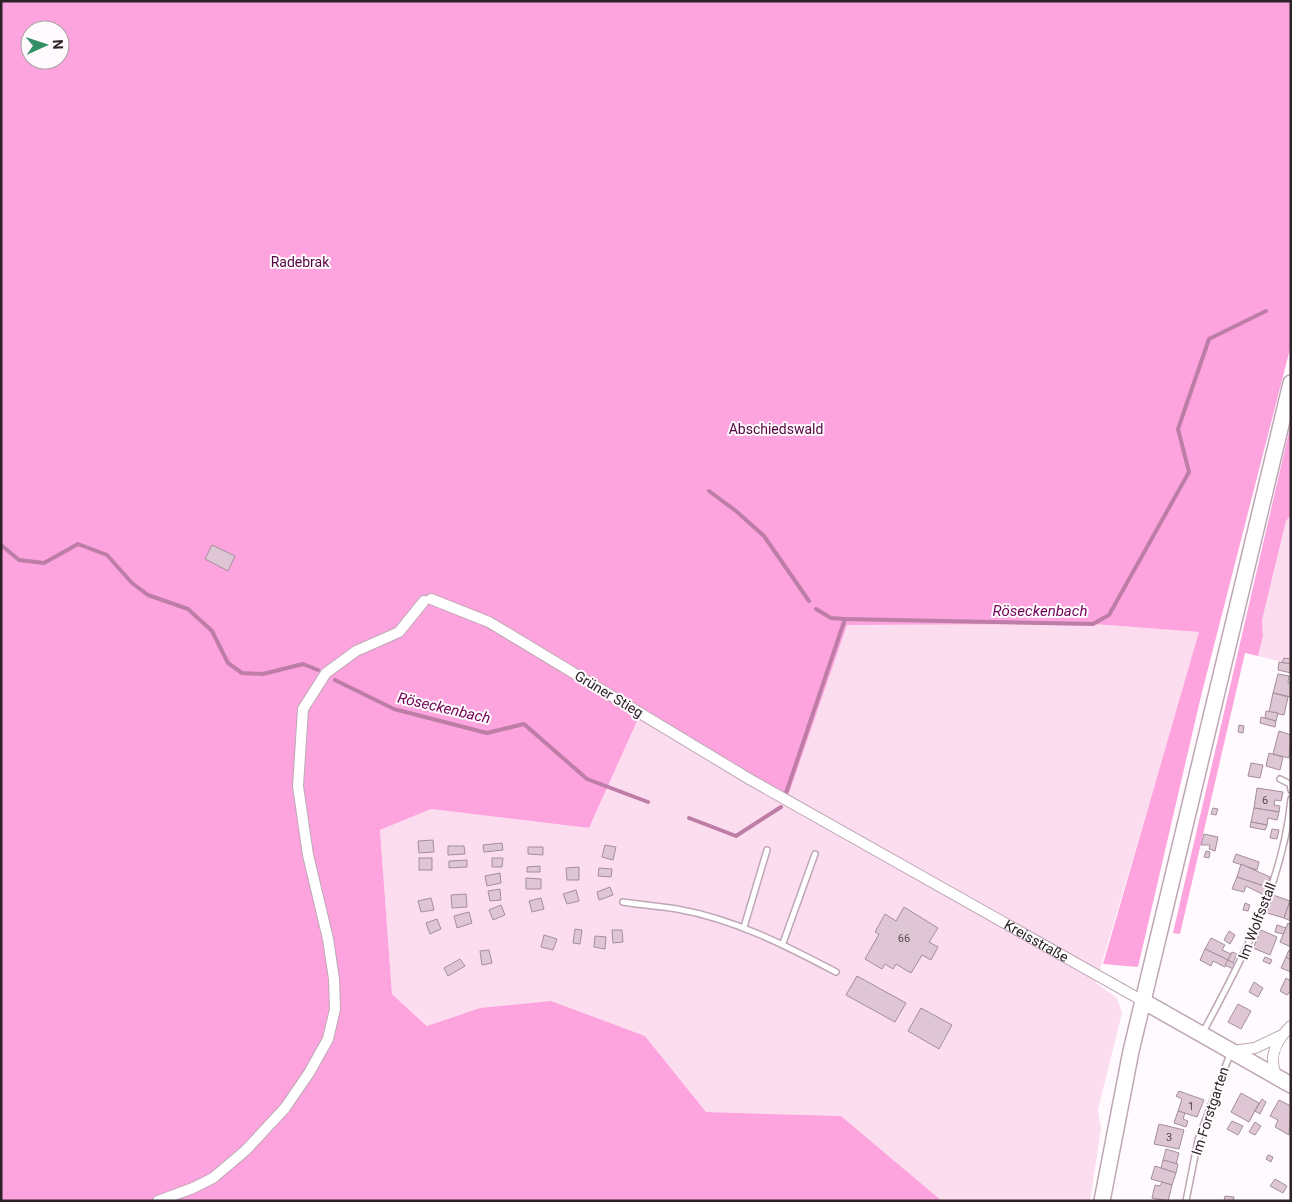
<svg xmlns="http://www.w3.org/2000/svg" width="1292" height="1202" font-family="Roboto,sans-serif">
<style>
.green{fill:#fcddf0}
.forest{fill:#fda4de;fill-rule:evenodd}
.lines{fill:none;stroke-linecap:round;stroke-linejoin:round}
.stream{stroke:#be7da6;stroke-width:4}
.building{fill:#dec6d4;stroke:#a48e9b}
.lane-casing{stroke:#bea7b5;stroke-width:8}
.street-casing{stroke:#bea7b5;stroke-width:12}
.secondary-casing{stroke:#bea7b5;stroke-width:18}
.lane{stroke:#fff;stroke-width:5}
.street{stroke:#fff;stroke-width:10}
.secondary{stroke:#fff;stroke-width:15}
.labels{text-anchor:middle;stroke-width:4;stroke-linejoin:round;paint-order:stroke}
.number-label{font-size:11px;fill:#574b52}
.park-label{font-size:14px;fill:#550641;stroke:#fffafd}
.street-label{font-size:14px;fill:#2a2227;stroke:#fffafd}
.water-label{font-size:15px;font-style:italic;fill:#700357;stroke:#fffafd}
</style>
<rect width="100%" height="100%" fill="#fffafd"/>
<g class="green">
<polygon points="1291,515 1291,664 1258,656 1263,636 1262,620 1286,521"/>
<polygon points="1093,624 1200,632 1096,983 1117,998 1122,1013 1098,1110 1101,1129 1090,1201 942,1201 841,1116 706,1112 645,1036 480,1008 428,1026 392,994 380,830 431,809 589,828 638,719 786,801 846,625"/>
</g>
<g class="forest">
<path d="M1 1H1291V345L1201 696 1138 967 1103 964 1199 632 1093 624 847 625 786 802 638 719 589 828 431 809 380 830 392 994 427 1026 480 1008 551 1001 645 1036 706 1112 841 1116 942 1201H1ZM30 30H60V60H30Z"/>
<polygon points="1291,423 1291,515 1286,521 1262,620 1263,636 1258,656 1245,653 1180,934 1173,933"/>
</g>
<g class="lines">
<g class="stream">
<polyline points="709,491 736,511 764,536 809,601"/>
<polyline points="1,545 19,560 44,563 78,544 107,555 132,583 148,595 188,609 212,631 228,663 242,673 263,674 303,664 318,670"/>
<polyline points="816,609 831,618 845,619"/>
<polyline points="335,680 394,709 487,733 524,724 587,779 648,802"/>
<polyline points="786,793 845,619 1093,624 1109,615 1189,472 1178,429 1209,339 1266,311"/>
<polyline points="689,818 736,836 781,807"/>
</g>
</g>
<g class="building">
<polygon points="212,545 235,556 228,571 205,559"/>
<polygon points="1284,658 1291,659 1291,664 1282,663"/>
<polygon points="1279,662 1291,664 1291,673 1278,670"/>
<polygon points="1278,674 1289,676 1288,683 1291,683 1291,697 1273,693"/>
<polygon points="1273,693 1288,697 1284,715 1269,712"/>
<polygon points="1266,711 1278,713 1276,721 1265,718"/>
<polygon points="1261,717 1276,721 1275,727 1260,723"/>
<polygon points="1239,725 1244,726 1243,733 1238,732"/>
<polygon points="1279,731 1291,735 1289,758 1273,754"/>
<polygon points="1269,753 1283,757 1280,770 1266,766"/>
<polygon points="1251,763 1263,765 1260,778 1248,776"/>
<polygon points="1257,788 1283,792 1281,801 1275,800 1274,805 1280,806 1279,812 1254,808"/>
<polygon points="1213,808 1218,809 1216,815 1211,814"/>
<polygon points="1254,808 1279,812 1277,820 1268,818 1267,825 1251,822"/>
<polygon points="1251,822 1267,825 1265,830 1250,827"/>
<polygon points="1272,829 1279,830 1277,839 1270,838"/>
<polygon points="1204,834 1218,837 1215,851 1209,849 1210,845 1201,845"/>
<polygon points="433,840 434,852 419,853 418,841"/>
<polygon points="502,843 503,850 484,852 483,845"/>
<polygon points="605,845 616,847 613,860 602,857"/>
<polygon points="448,846 464,846 465,854 448,855"/>
<polygon points="528,847 543,847 543,855 528,854"/>
<polygon points="1206,851 1210,852 1209,858 1204,857"/>
<polygon points="1236,854 1259,862 1257,870 1233,862"/>
<rect x="419" y="858" width="13" height="12"/>
<polygon points="492,858 503,858 502,867 492,867"/>
<polygon points="467,860 467,867 449,868 449,861"/>
<polygon points="1241,864 1270,877 1267,887 1237,877"/>
<polygon points="540,866 540,872 527,872 527,867"/>
<polygon points="579,867 579,880 567,880 566,868"/>
<polygon points="599,868 612,869 611,877 598,876"/>
<polygon points="500,873 501,883 487,886 485,876"/>
<polygon points="1237,877 1267,887 1264,895 1246,886 1244,892 1232,889"/>
<polygon points="526,878 541,879 541,889 526,889"/>
<polygon points="610,887 613,895 599,900 597,892"/>
<polygon points="500,889 501,900 490,901 488,891"/>
<polygon points="576,890 579,901 567,904 563,894"/>
<polygon points="466,894 467,907 452,908 451,895"/>
<polygon points="1273,895 1290,901 1284,918 1267,913"/>
<polygon points="431,898 434,910 421,912 418,901"/>
<polygon points="541,898 544,909 532,912 529,901"/>
<polygon points="1290,901 1291,901 1291,921 1284,918"/>
<polygon points="1245,903 1250,905 1248,911 1243,910"/>
<polygon points="501,905 505,915 493,920 489,910"/>
<polygon points="904,907 938,928 929,942 938,947 931,960 922,955 911,973 896,964 893,969 885,964 882,969 865,959 879,934 875,932 885,914 896,921"/>
<polygon points="469,912 472,923 457,928 454,916"/>
<polygon points="437,919 441,929 430,934 426,923"/>
<polygon points="1288,923 1291,925 1291,947 1280,942"/>
<polygon points="1277,925 1286,928 1283,934 1275,932"/>
<polygon points="575,929 582,930 580,944 573,943"/>
<polygon points="612,930 622,930 623,942 613,943"/>
<polygon points="1261,930 1277,937 1270,955 1253,948"/>
<polygon points="1229,931 1235,935 1230,944 1224,940"/>
<polygon points="544,935 557,939 553,950 541,947"/>
<polygon points="595,936 606,937 605,949 594,947"/>
<polygon points="1211,938 1225,945 1222,950 1231,954 1228,960 1205,949"/>
<polygon points="1205,949 1228,960 1225,967 1213,961 1211,966 1200,960"/>
<polygon points="489,950 492,963 482,965 480,951"/>
<polygon points="1289,950 1291,951 1291,960 1286,957"/>
<polygon points="1232,952 1237,954 1233,963 1228,960"/>
<polygon points="1265,957 1272,960 1270,964 1263,961"/>
<polygon points="1286,957 1291,960 1291,972 1281,968"/>
<polygon points="460,959 465,966 448,976 444,968"/>
<polygon points="1228,960 1235,964 1233,969 1225,965"/>
<polygon points="857,976 906,1003 895,1022 846,995"/>
<polygon points="1286,978 1291,981 1291,991 1287,995 1280,991"/>
<polygon points="1254,982 1263,988 1258,997 1249,992"/>
<polygon points="1238,1004 1251,1011 1241,1029 1228,1022"/>
<polygon points="921,1008 952,1025 939,1049 908,1031"/>
<polygon points="1179,1091 1204,1100 1197,1117 1178,1111 1182,1099 1176,1096"/>
<polygon points="1241,1093 1259,1103 1249,1122 1231,1112"/>
<polygon points="1262,1099 1266,1102 1260,1114 1255,1111"/>
<polygon points="1279,1100 1291,1106 1289,1135 1275,1127 1278,1120 1270,1116"/>
<polygon points="1178,1111 1185,1113 1183,1119 1188,1121 1186,1127 1174,1123"/>
<polygon points="1232,1121 1243,1126 1238,1135 1227,1129"/>
<polygon points="1255,1122 1261,1126 1255,1135 1249,1132"/>
<polygon points="1159,1124 1184,1130 1179,1149 1154,1144"/>
<polygon points="1166,1149 1179,1153 1176,1164 1163,1160"/>
<polygon points="1268,1155 1273,1157 1271,1162 1266,1159"/>
<polygon points="1163,1160 1178,1164 1176,1173 1161,1168"/>
<polygon points="1155,1166 1176,1173 1172,1185 1151,1179"/>
<polygon points="1275,1179 1287,1186 1283,1193 1270,1186"/>
<polygon points="1162,1182 1172,1185 1168,1201 1152,1198 1155,1185 1160,1186"/>
<polygon points="1225,1196 1234,1197 1233,1201 1224,1201"/>
</g>
<g class="lines">
<g class="lane-casing">
<g id="lane">
<polyline points="1280,779 1290,784 1291,790"/>
<path d="M623 902C641 905 659 906 677 909 734 919 785 945 836 972"/>
<polyline points="744,927 767,850"/>
<polyline points="783,943 815,854"/>
<path d="M1202 1034C1242 960 1283 884 1291 799"/>
<polyline points="1186,1201 1198,1140 1230,1054"/>
</g>
</g>
<g class="street-casing">
<g id="street">
<path id="s1" d="M431 599 489 622 751 780 1143 1001"/>
<polyline points="1232,1051 1255,1048 1280,1036"/>
<path d="M1276 1076C1268 1056 1276 1040 1291 1026"/>
<polyline points="158,1201 193,1188 213,1178 246,1150 285,1108 309,1073 328,1039 335,1009 334,979 328,939 308,855 298,786 303,709 326,673 356,651 399,632 424,601"/>
</g>
</g>
<g class="secondary-casing">
<g id="secondary">
<polyline points="1143,1001 1291,1085"/>
<polyline points="1102,1201 1131,1051 1291,383"/>
</g>
</g>
<use href="#lane" class="lane"/>
<use href="#street" class="street"/>
<use href="#secondary" class="secondary"/>
</g>
<g class="labels">
<g class="number-label">
<text x="1265" y="804">6</text>
<text x="904" y="942">66</text>
<text x="1191" y="1110">1</text>
<text x="1169" y="1141">3</text>
</g>
<g class="park-label">
<text x="300" y="267">Radebrak</text>
<text x="776" y="434">Abschiedswald</text>
</g>
<g class="street-label">
<text transform="translate(609 694) rotate(31)" y="5">Grüner Stieg</text>
<text transform="translate(1257 921) rotate(-69)" y="5">Im Wolfsstall</text>
<text dy="5" stroke="none"><textPath href="#s1" startOffset="696">Kreisstraße</textPath></text>
<text transform="translate(1210 1111) rotate(-72)" y="5">Im Forstgarten</text>
</g>
<g class="water-label">
<text x="1040" y="616">Röseckenbach</text>
<text transform="translate(444 708) rotate(13)" y="5">Röseckenbach</text>
</g>
</g>
<rect width="1292" height="1202" fill="none" stroke="#2a2227" stroke-width="5"/>
<g transform="translate(45 45) rotate(87)"><circle r="24" fill="#fffafd" stroke="#aaa4a7"/>
<path d="M0-4L9 19L0 12L-9 19Z" fill="#328f66"/>
<text y="-8" font-size="14" font-weight="bold" text-anchor="middle" fill="#2a2227">N</text>
</g>
</svg>
